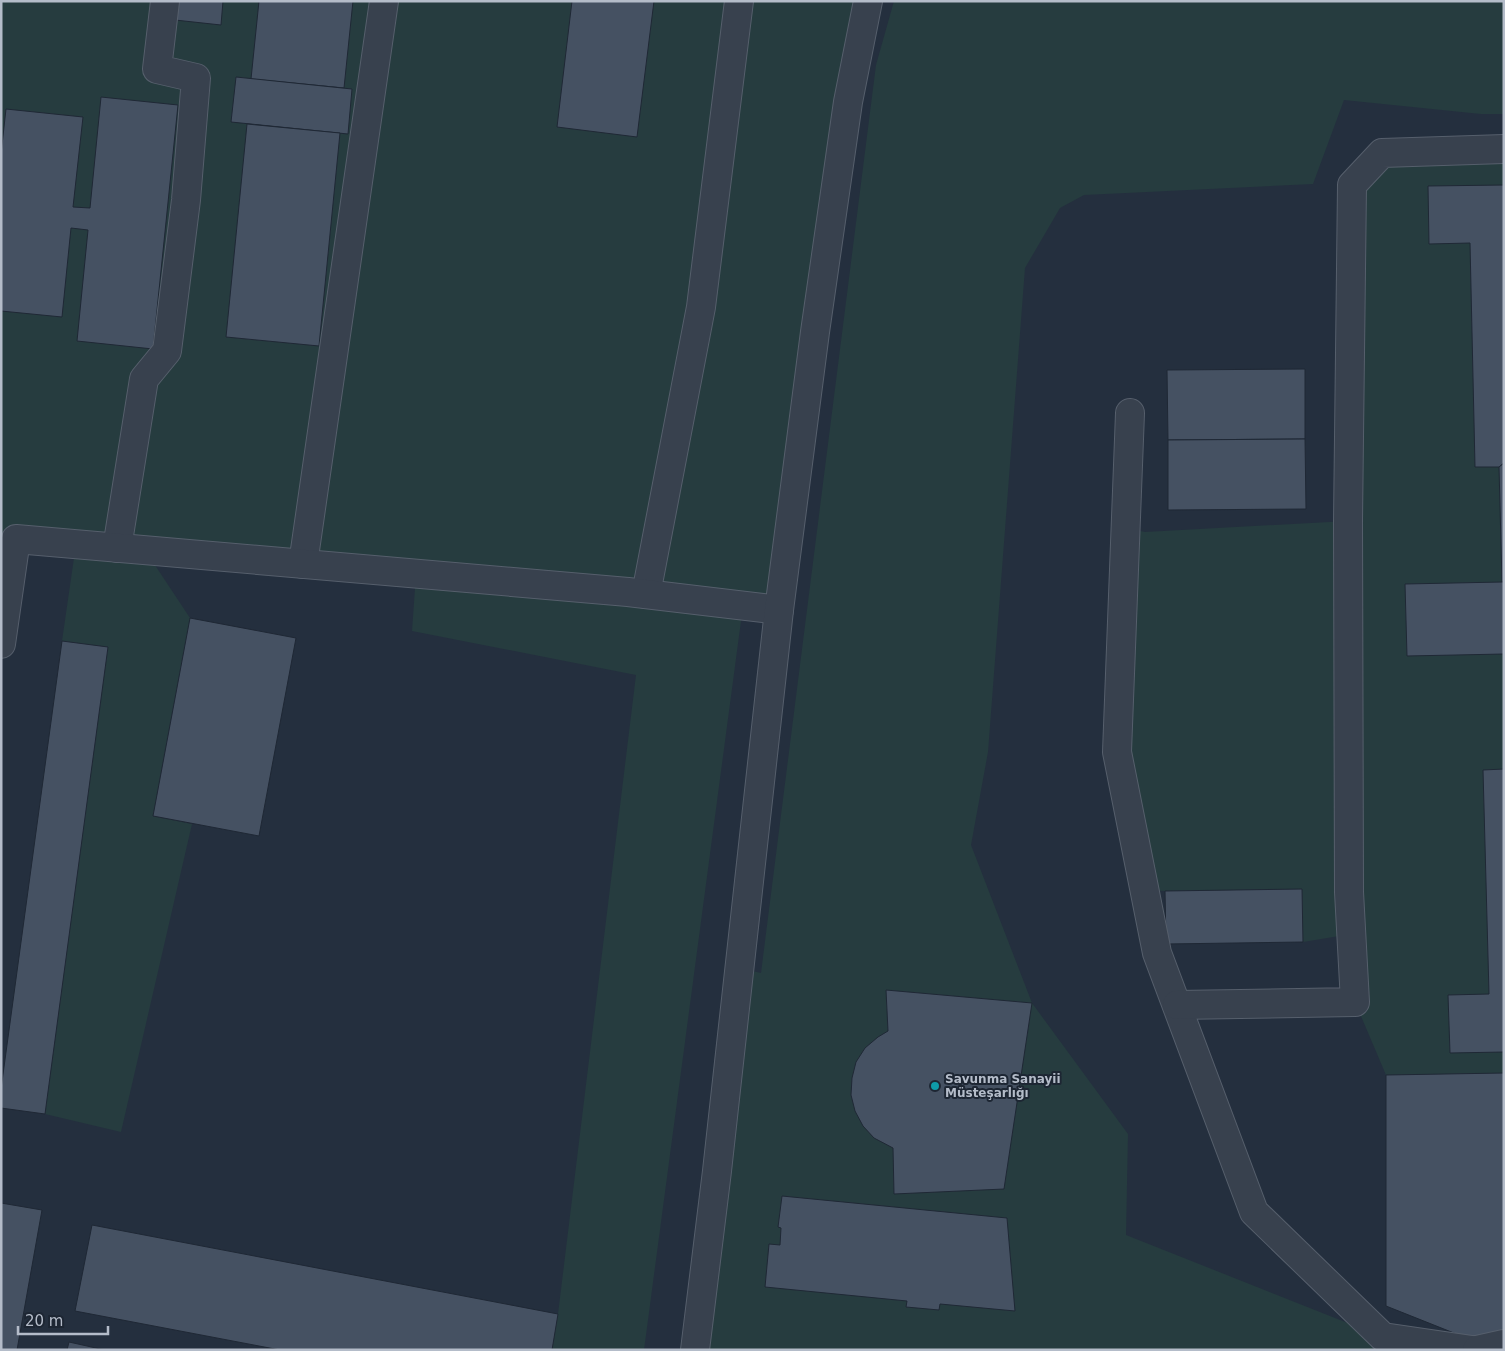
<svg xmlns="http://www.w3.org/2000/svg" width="1505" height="1351" font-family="'DejaVu Sans',sans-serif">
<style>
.green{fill:#263c3f}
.building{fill:#455162;stroke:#1f2835}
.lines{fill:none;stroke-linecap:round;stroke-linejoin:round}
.minor-casing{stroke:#565f6c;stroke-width:30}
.minor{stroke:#38414e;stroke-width:28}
.culture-dot{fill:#0f9aa8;stroke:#1d2633;stroke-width:2}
.labels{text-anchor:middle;stroke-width:4;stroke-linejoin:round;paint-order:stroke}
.poi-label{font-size:12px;font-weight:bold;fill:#b4bcc9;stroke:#1d2633;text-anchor:start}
</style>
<rect width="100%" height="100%" fill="#242f3e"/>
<g class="green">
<polygon points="1,1 868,1 779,610 743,606 644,1350 552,1350 558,1314 636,675 412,631 416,574 145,550 190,618 153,816 192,824 121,1132 45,1114 108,647 62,641 76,544 16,539 1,533"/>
<polygon points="894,1 1504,1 1504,114 1481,114 1344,100 1313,184 1084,195 1060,208 1025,268 988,752 971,845 1032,1003 1128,1134 1126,1235 1383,1337 1472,1350 695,1350 739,968 761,973 876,65"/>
<polygon points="1504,149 1504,1073 1386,1075 1355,1002 1351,934 1303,942 1302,889 1165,891 1145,890 1117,752 1125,528 1145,532 1348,521 1352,185 1382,153"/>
</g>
<g class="building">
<polygon points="177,1 223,1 221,25 175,20"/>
<polygon points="259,1 353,1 344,88 251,79"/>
<polygon points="572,1 654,1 637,137 557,127"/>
<polygon points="236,77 352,89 348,134 231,122"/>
<polygon points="101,97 178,105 153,349 77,341 88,230 71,228 62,317 1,311 1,154 6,109 83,117 73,207 90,208"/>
<polygon points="247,124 340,133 319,346 226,337"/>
<polygon points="1504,185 1504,463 1499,467 1475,467 1470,243 1429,244 1428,186"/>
<polygon points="1305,369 1305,439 1168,440 1167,370"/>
<polygon points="1305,439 1306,509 1168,510 1168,440"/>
<polygon points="1504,463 1504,582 1502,582 1499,467"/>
<polygon points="1502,582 1504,582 1504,654 1407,656 1405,584"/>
<polygon points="190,618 296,638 259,836 153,816"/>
<polygon points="62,641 108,647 45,1114 1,1108 1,1089"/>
<polygon points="1504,769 1504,1052 1450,1053 1448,995 1489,994 1483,770"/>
<polygon points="1302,889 1303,942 1166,944 1165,891"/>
<polygon points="886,990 1032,1003 1004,1189 894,1194 893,1148 874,1138 863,1126 855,1111 851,1095 852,1078 856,1062 865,1048 878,1037 888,1031"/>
<polygon points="1504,1073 1504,1335 1474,1341 1386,1306 1386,1075"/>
<polygon points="782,1196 1007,1218 1015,1311 940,1304 939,1310 906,1307 907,1301 765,1287 769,1244 780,1245 781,1228 778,1227"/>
<polygon points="1,1203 42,1210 17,1350 1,1350"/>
<polygon points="92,1225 558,1314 552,1350 280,1350 75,1311"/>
<polygon points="69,1342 105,1350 67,1350"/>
</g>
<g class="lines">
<g class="minor-casing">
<g id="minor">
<polyline points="1130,413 1117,752 1157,953 1254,1212 1383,1337 1472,1350"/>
<polyline points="117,548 144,379 167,351 186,200 196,78 157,69 165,1"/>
<polyline points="303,564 384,1"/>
<polyline points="646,594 701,307 739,1"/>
<polyline points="1,644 16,539 628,592 779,610"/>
<polyline points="1177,1005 1355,1002 1349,892 1348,521 1352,185 1382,153 1504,149"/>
<polyline points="695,1350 717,1171 779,610 815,332 848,102 868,1"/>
<polyline points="1477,1350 1504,1344"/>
</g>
</g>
<use href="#minor" class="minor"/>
</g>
<circle class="culture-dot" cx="935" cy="1086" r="5"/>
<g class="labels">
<g class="poi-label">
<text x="945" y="1083">Savunma Sanayii<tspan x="945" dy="14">Müsteşarlığı</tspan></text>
</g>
</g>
<rect width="1505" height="1351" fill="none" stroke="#b4bcc9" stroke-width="5"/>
<path d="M18 1326v8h90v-8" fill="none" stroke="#b4bcc9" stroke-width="2.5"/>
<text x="25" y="1326" font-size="15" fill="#b4bcc9" stroke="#1d2633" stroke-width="4" paint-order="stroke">20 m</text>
</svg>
